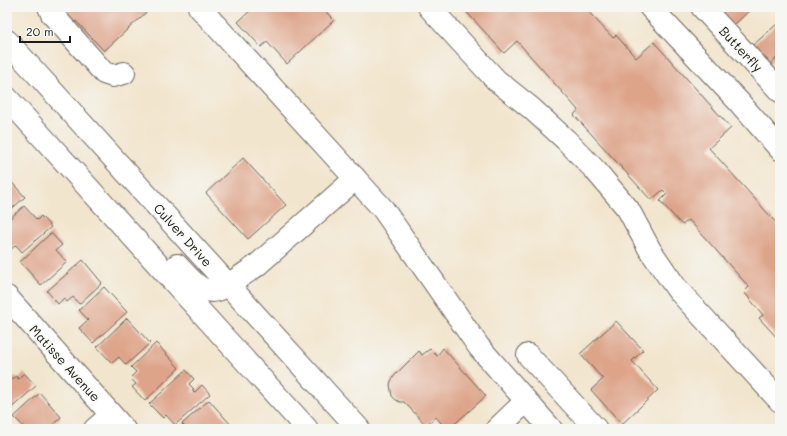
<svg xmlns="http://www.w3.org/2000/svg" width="787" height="436" font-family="Mali,sans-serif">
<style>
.building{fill:#dea48a}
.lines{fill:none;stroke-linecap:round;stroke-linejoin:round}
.minor-casing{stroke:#67625a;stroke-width:24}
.major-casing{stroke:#67625a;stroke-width:24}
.minor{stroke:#fff;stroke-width:22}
.major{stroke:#fff;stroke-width:22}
.labels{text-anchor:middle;stroke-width:3;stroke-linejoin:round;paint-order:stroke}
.street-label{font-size:13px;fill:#1c1c1c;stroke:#f6f6f2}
</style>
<rect width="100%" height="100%" fill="#f6f6f2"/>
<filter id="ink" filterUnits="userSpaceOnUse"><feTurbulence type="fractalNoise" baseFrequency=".025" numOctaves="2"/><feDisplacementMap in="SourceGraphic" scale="8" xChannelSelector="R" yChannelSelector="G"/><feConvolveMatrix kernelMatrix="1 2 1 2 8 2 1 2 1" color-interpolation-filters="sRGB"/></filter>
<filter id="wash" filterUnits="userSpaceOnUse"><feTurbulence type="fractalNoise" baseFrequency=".012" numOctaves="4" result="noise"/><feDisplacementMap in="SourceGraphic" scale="16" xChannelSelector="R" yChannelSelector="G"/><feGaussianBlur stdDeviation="0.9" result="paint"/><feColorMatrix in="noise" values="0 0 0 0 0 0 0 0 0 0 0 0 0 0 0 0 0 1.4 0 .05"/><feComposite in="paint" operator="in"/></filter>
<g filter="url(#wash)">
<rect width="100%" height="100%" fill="#f2e5cd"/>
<g id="blocks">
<g class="building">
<polygon points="60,7 152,7 104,51 76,21 74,23"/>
<polygon points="254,7 321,7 334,20 287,64 267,42 261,47 238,22"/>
<polygon points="462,7 584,7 613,38 616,35 636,58 654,42 731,128 709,148 780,227 780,341 759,318 763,315 744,292 749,287 689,220 682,225 660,201 667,194 663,190 651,200 574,115 578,110 517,41 504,53"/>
<polygon points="716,7 753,7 733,26"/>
<polygon points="777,24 780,28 780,55 769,65 752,46"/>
<polygon points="243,158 286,205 248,239 206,193"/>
<polygon points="7,177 25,197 7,213"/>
<polygon points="24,206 37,220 41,216 51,227 22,252 16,245 9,251 7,248 7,221"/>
<polygon points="51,233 62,245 56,250 67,262 41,285 20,262"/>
<polygon points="83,260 102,283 79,304 73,297 67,302 64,298 58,304 47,291"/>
<polygon points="104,287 127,312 93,343 79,328 88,320 79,310"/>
<polygon points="127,318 150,343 126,365 119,357 112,363 97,347"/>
<polygon points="616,321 643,350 632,361 658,390 622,424 591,390 603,379 580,354"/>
<polygon points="156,343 179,368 145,401 132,387 136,384 130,378 136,372 131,367"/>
<polygon points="443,348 486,396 449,429 446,429 436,417 426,425 404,402 400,402 396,400 392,396 390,385 391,381 395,375 419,351 422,355 430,349 437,356"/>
<polygon points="186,370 194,379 189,384 194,389 192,390 194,393 202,385 210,394 175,425 166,415 163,418 149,404"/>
<polygon points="24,373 36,386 7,412 7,377 10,380 16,376 18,379"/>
<polygon points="40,393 61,417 48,429 20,429 23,426 14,417"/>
<polygon points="209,400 232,426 228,429 187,429 182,424"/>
</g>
</g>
</g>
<g filter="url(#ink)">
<use href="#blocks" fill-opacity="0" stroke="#67625a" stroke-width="1"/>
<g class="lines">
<g class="minor-casing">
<g id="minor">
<polyline points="49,7 52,14 104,73 113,76 124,73"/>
<polyline points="199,7 383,209 479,347 551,429"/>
<polyline points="429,7 496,80 531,108 566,140 596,171 628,209 650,250 677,289 780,401"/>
<polyline points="650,7 738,101 780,149"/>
<polyline points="702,7 780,91"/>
<polyline points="228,285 256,266 347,186 355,178"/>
<polyline points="7,297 124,429"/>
<polyline points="528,355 596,429"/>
<polyline points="95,429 111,415"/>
<polyline points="497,429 526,401"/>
</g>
</g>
<g class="major-casing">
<g id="major">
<polyline points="7,41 359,429"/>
<polyline points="7,98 307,429"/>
<path d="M177 265C192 281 205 301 228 285"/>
</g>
</g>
<use href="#minor" class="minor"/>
<use href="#major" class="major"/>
</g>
</g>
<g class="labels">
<g class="street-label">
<text transform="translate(741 49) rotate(47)" y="5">Butterfly</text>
<text transform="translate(183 235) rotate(48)" y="5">Culver Drive</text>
<text transform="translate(65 363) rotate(48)" y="5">Matisse Avenue</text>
</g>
</g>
<rect width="787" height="436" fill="none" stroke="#f6f6f2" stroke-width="24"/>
<path d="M20 36v6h50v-6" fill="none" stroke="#1c1c1c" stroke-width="2"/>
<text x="26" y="36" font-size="12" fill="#1c1c1c" stroke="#f6f6f2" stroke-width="3" paint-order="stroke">20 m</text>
</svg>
